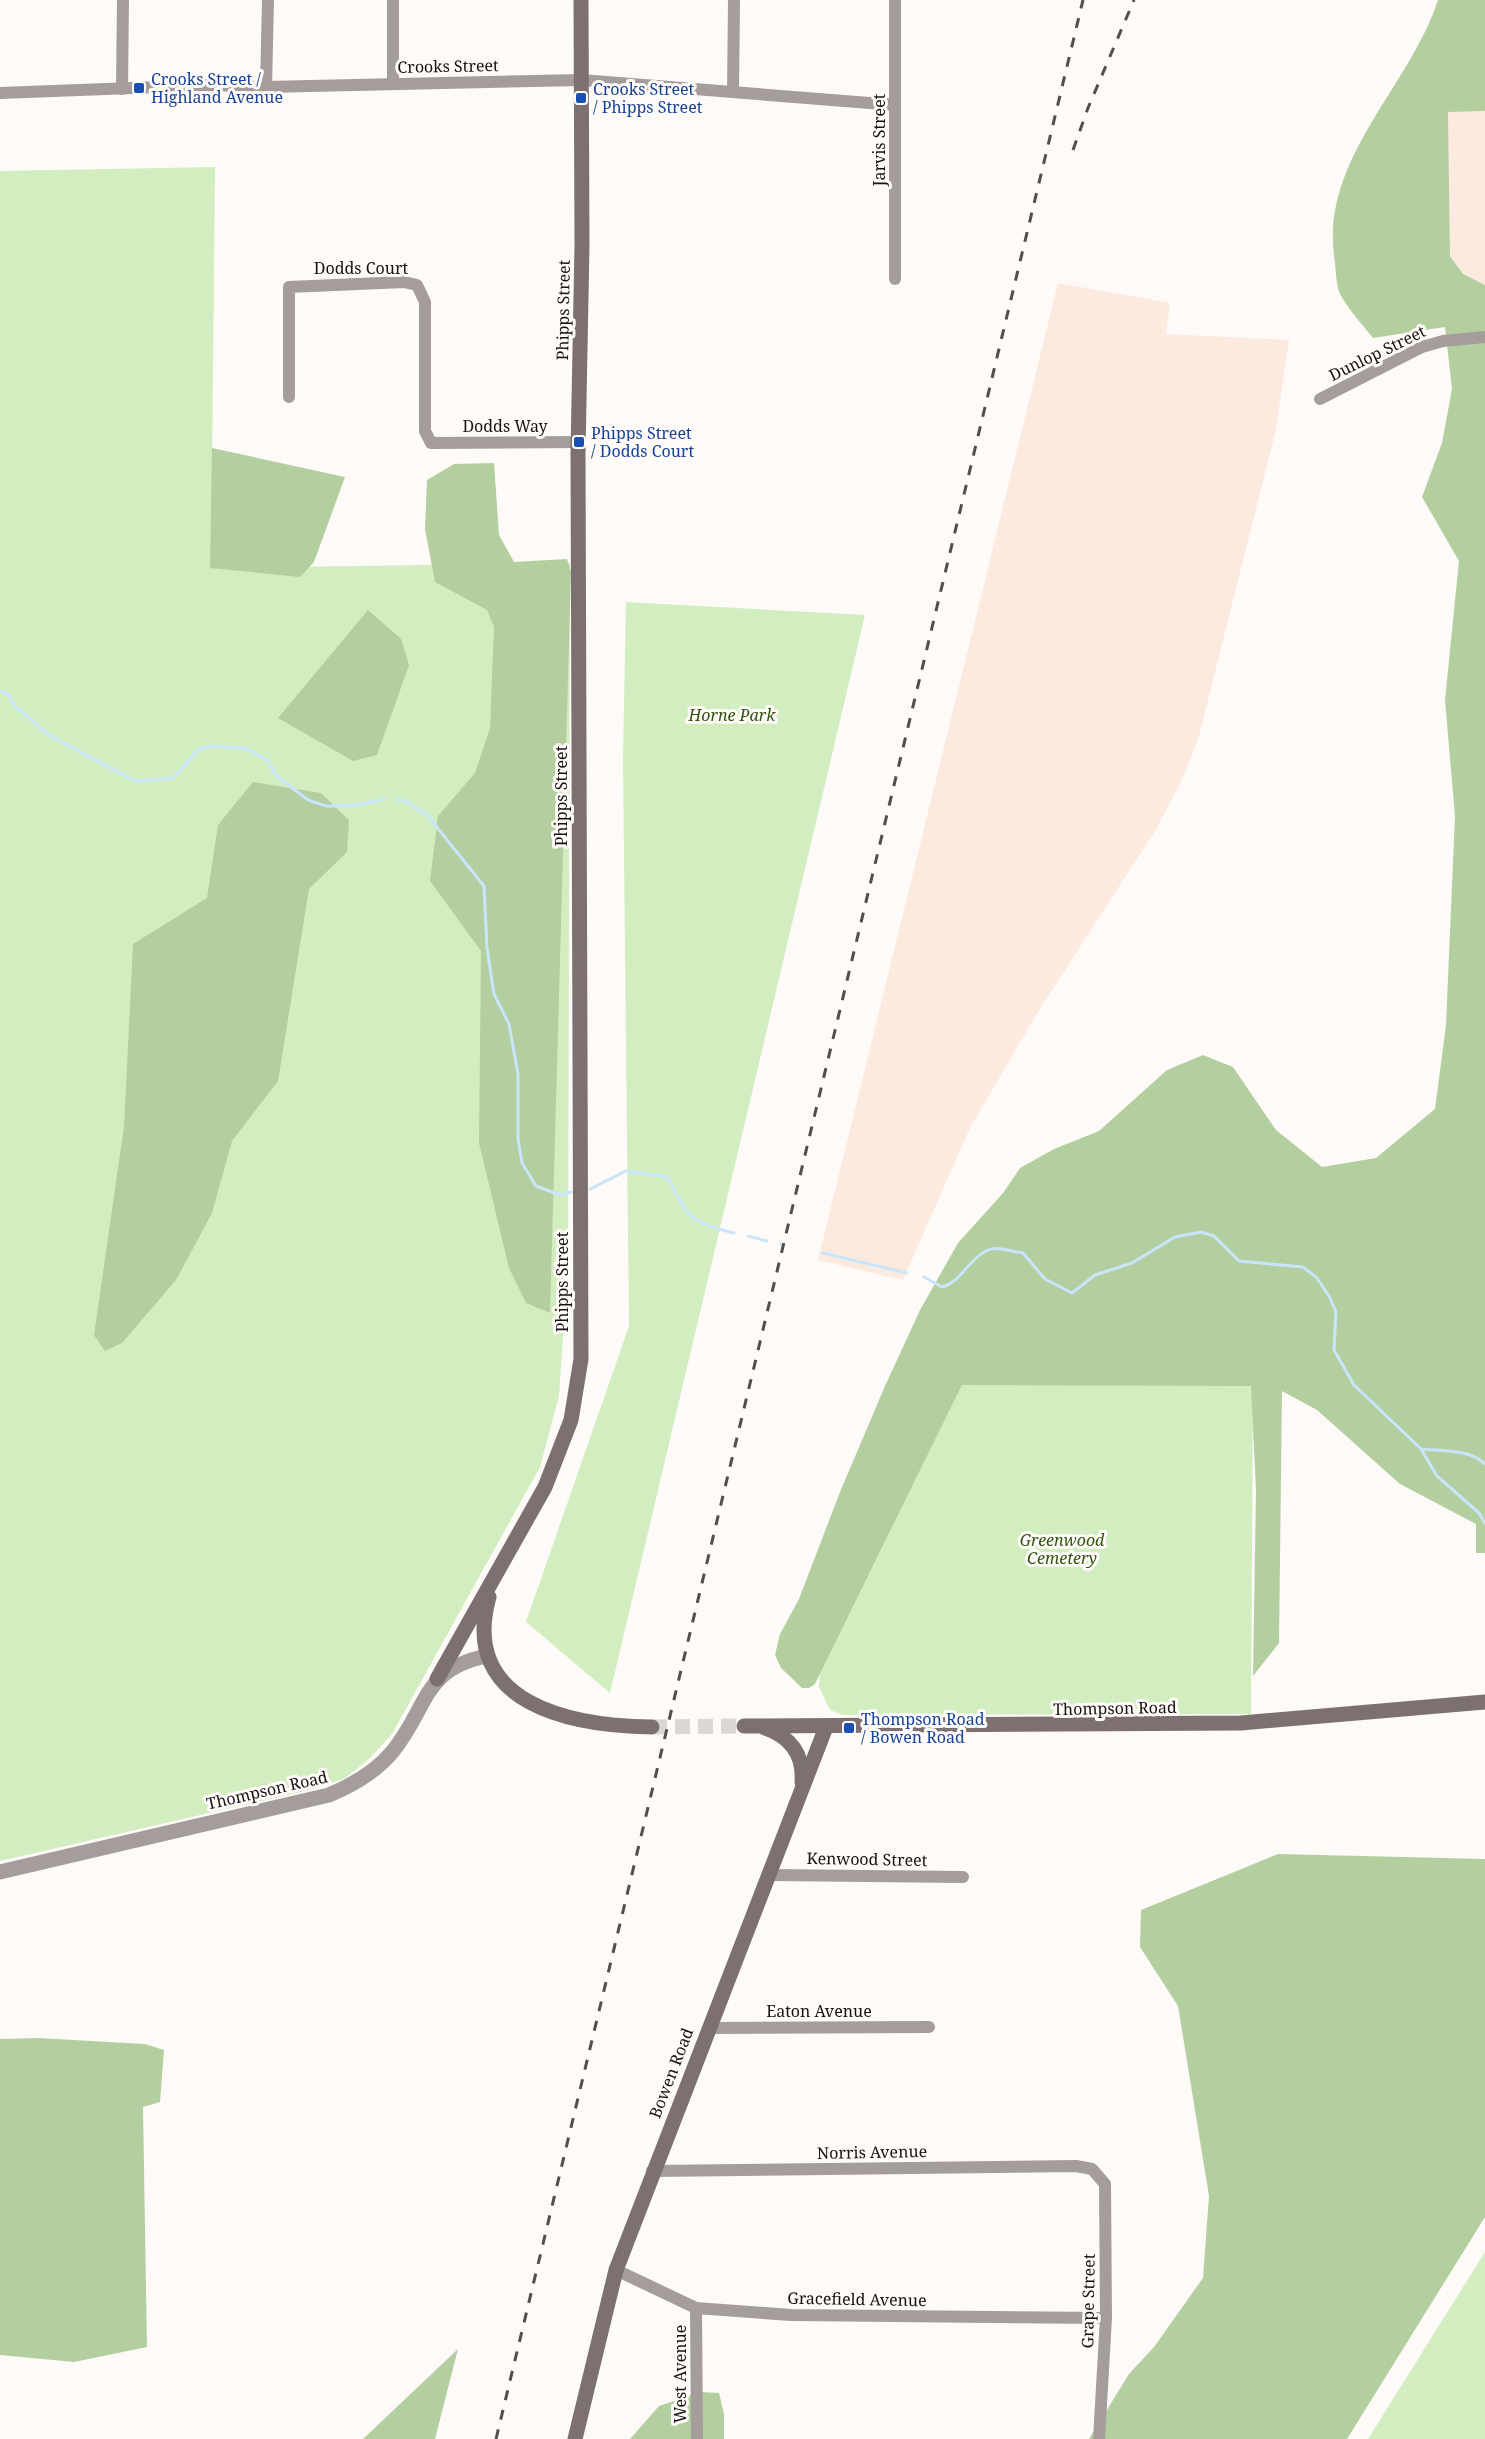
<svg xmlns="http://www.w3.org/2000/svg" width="1485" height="2439" font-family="'Noto Serif',serif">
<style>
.built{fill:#fdeadf}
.green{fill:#d2edbf}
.forest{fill:#b3cf9f}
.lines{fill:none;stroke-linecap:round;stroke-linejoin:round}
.stream{stroke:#c9e5fc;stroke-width:3}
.secondary-tunnel{stroke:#dad7d5;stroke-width:15;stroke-dasharray:15 8;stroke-linecap:butt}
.minor{stroke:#a59d9c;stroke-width:12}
.tertiary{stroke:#a59d9c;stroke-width:15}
.secondary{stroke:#7c7170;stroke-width:15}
.rail{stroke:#524e4b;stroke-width:3;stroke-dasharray:10 10;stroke-linecap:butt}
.transit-dot{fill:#1a4fb4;stroke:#fdfaf8;stroke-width:2}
.labels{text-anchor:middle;stroke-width:6;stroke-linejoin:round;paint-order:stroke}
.street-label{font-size:16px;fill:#17120f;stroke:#fdfaf8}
.transit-label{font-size:16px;fill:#164399;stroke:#fdfaf8;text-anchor:start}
.park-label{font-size:16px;font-style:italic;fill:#32530f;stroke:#fdfaf8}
</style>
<rect width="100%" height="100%" fill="#fdfaf8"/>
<g class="built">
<polygon points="1448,111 1485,111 1485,285 1463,274 1450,256"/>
<polygon points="1058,283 1170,303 1166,334 1289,340 1276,429 1198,740 1182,780 1155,831 1036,1015 969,1130 903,1280 818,1260"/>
</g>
<g class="green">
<polygon points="215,167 211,568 570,563 568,1264 559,1396 540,1467 392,1734 368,1760 344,1779 301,1792 0,1861 0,171"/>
<polygon points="626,602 865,615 610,1693 526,1622 629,1326 623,759"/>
<polygon points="962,1385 1253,1385 1251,1714 843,1715 830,1710 819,1687 820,1674"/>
<polygon points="1485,2252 1485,2439 1368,2439"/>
</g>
<g class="forest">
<path d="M1438 0H1485V111L1448 112 1450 256 1463 274 1485 285V1553H1476V1524L1400 1484 1317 1410 1282 1391 1279 1643 1253 1676 1256 1490 1251 1386 962 1385 815 1684 809 1688H802L781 1668 775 1655 780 1634 799 1599 840 1492 885 1386 920 1310 958 1243 1003 1193 1020 1168 1054 1149 1099 1131 1167 1070 1203 1055 1233 1067 1276 1130 1322 1167 1376 1158 1435 1109 1446 1025 1455 816 1445 700 1459 561 1422 497 1442 443 1452 389 1445 327 1373 338C1362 324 1348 309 1340 294 1336 285 1336 272 1335 262 1318 161 1409 89 1438 0Z"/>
<polygon points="212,448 345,477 314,562 300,577 210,568"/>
<polygon points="494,463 499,535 514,562 567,559 571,572 550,1313 526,1303 509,1268 479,1143 481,951 430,881 438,816 475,773 490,728 494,627 487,610 435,582 425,529 427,480 454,464"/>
<polygon points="368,610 401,639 409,665 377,755 353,761 278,718"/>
<polygon points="253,782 321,793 349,820 347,852 309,889 278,1081 232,1141 212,1213 176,1280 122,1343 105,1351 94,1335 124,1127 133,944 207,898 218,825"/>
<polygon points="1278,1854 1485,1859 1485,2217 1347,2439 1089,2439 1129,2374 1154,2347 1203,2278 1209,2196 1178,2006 1140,1947 1141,1910"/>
<polygon points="38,2038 145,2044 164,2050 160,2102 143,2107 147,2347 74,2362 0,2355 0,2039"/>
<polygon points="458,2349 435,2439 363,2439"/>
<polygon points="700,2392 719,2393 724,2414 724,2439 630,2439 659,2406"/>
</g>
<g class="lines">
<g class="stream">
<polyline points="0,691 8,694 15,706 49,735 135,781 173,778 199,749 211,746 245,748 266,759 278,777 308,800 326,806 350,806 385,799"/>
<polyline points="396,800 404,800 427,815 484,886 487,948 494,994 509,1024 518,1074 518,1139 522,1163 536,1186 560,1195 571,1192"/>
<path d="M590 1189 626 1171 667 1177C691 1219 685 1221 734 1233"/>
<polyline points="748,1236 767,1241"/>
<polyline points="781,1244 783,1244"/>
<polyline points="823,1253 907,1273"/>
<path d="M924 1277 942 1287C962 1281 968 1260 986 1251 996 1245 1013 1252 1023 1253L1045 1279 1072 1293 1095 1275 1132 1263 1175 1237 1201 1232 1214 1236 1239 1261 1303 1267 1317 1278 1329 1296 1336 1312 1334 1350 1354 1385 1421 1449 1437 1476 1479 1513 1485 1523"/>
<path d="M1421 1449C1442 1451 1470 1449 1485 1464"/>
</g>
<polyline class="secondary-tunnel" points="652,1727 744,1726"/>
<g class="minor">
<polyline points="393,83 393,0"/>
<polyline points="266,87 268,0"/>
<polyline points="122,89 123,0"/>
<polyline points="733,92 734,0"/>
<polyline points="0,93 212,85 266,87 581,80 895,105"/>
<polyline points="895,279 895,0"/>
<polyline points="289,397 289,287 404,282 417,285 425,302 425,431 431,443 579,442"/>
<polyline points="1320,399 1422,347 1443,341 1485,337"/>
<polyline points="770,1875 963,1877"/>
<polyline points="708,2028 929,2027"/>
<polyline points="652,2171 1076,2166 1092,2169 1105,2184 1106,2318 1099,2439"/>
<polyline points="616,2270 696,2308 791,2315 1106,2318"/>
<polyline points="696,2308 697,2439"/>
</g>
<path class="tertiary" d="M0 1872 329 1795C353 1785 376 1772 393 1751 429 1706 422 1669 487 1656"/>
<g class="secondary">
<path d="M489 1597C459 1704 571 1726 652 1727"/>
<polyline points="437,1679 545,1487 571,1420 581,1359 578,453 582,245 581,0"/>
<polyline points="744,1726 1241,1723 1485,1702"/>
<path d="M765 1728C791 1737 804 1755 802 1782"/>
<polyline points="575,2439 616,2270 826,1727"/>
</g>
<g class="rail">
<polyline points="1073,150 1088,108 1134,0"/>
<polyline points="496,2439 1083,0"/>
</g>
</g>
<g class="transit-dot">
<rect x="133" y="82" width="12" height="12" rx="3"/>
<rect x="575" y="92" width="12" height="12" rx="3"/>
<rect x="573" y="436" width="12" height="12" rx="3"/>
<rect x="843" y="1722" width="12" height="12" rx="3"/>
</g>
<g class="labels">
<g class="street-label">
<text transform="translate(448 66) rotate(-1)" y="6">Crooks Street</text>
<text transform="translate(879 140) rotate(-90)" y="6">Jarvis Street</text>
<text x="361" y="274">Dodds Court</text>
<text transform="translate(563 310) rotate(-89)" y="6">Phipps Street</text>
<text transform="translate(1377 353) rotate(-26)" y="6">Dunlop Street</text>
<text x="505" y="432">Dodds Way</text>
<text transform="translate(561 796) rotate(-90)" y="6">Phipps Street</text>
<text transform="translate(562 1282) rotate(-90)" y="6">Phipps Street</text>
<text transform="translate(1115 1708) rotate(-1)" y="6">Thompson Road</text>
<text transform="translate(267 1790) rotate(-13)" y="6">Thompson Road</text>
<text transform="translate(867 1859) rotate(1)" y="6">Kenwood Street</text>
<text x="819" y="2017">Eaton Avenue</text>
<text transform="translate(671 2073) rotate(-69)" y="6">Bowen Road</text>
<text transform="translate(872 2152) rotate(-1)" y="6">Norris Avenue</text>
<text transform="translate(857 2299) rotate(1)" y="6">Gracefield Avenue</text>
<text transform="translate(1088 2301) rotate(-89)" y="6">Grape Street</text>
<text transform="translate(680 2374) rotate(-90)" y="6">West Avenue</text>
</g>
<g class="transit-label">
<text x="151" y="85">Crooks Street /<tspan x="151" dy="18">Highland Avenue</tspan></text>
<text x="593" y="95">Crooks Street<tspan x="593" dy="18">/ Phipps Street</tspan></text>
<text x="591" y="439">Phipps Street<tspan x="591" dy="18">/ Dodds Court</tspan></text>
<text x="861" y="1725">Thompson Road<tspan x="861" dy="18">/ Bowen Road</tspan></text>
</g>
<g class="park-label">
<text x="732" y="721">Horne Park</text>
<text x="1062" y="1546">Greenwood<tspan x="1062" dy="18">Cemetery</tspan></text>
</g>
</g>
</svg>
